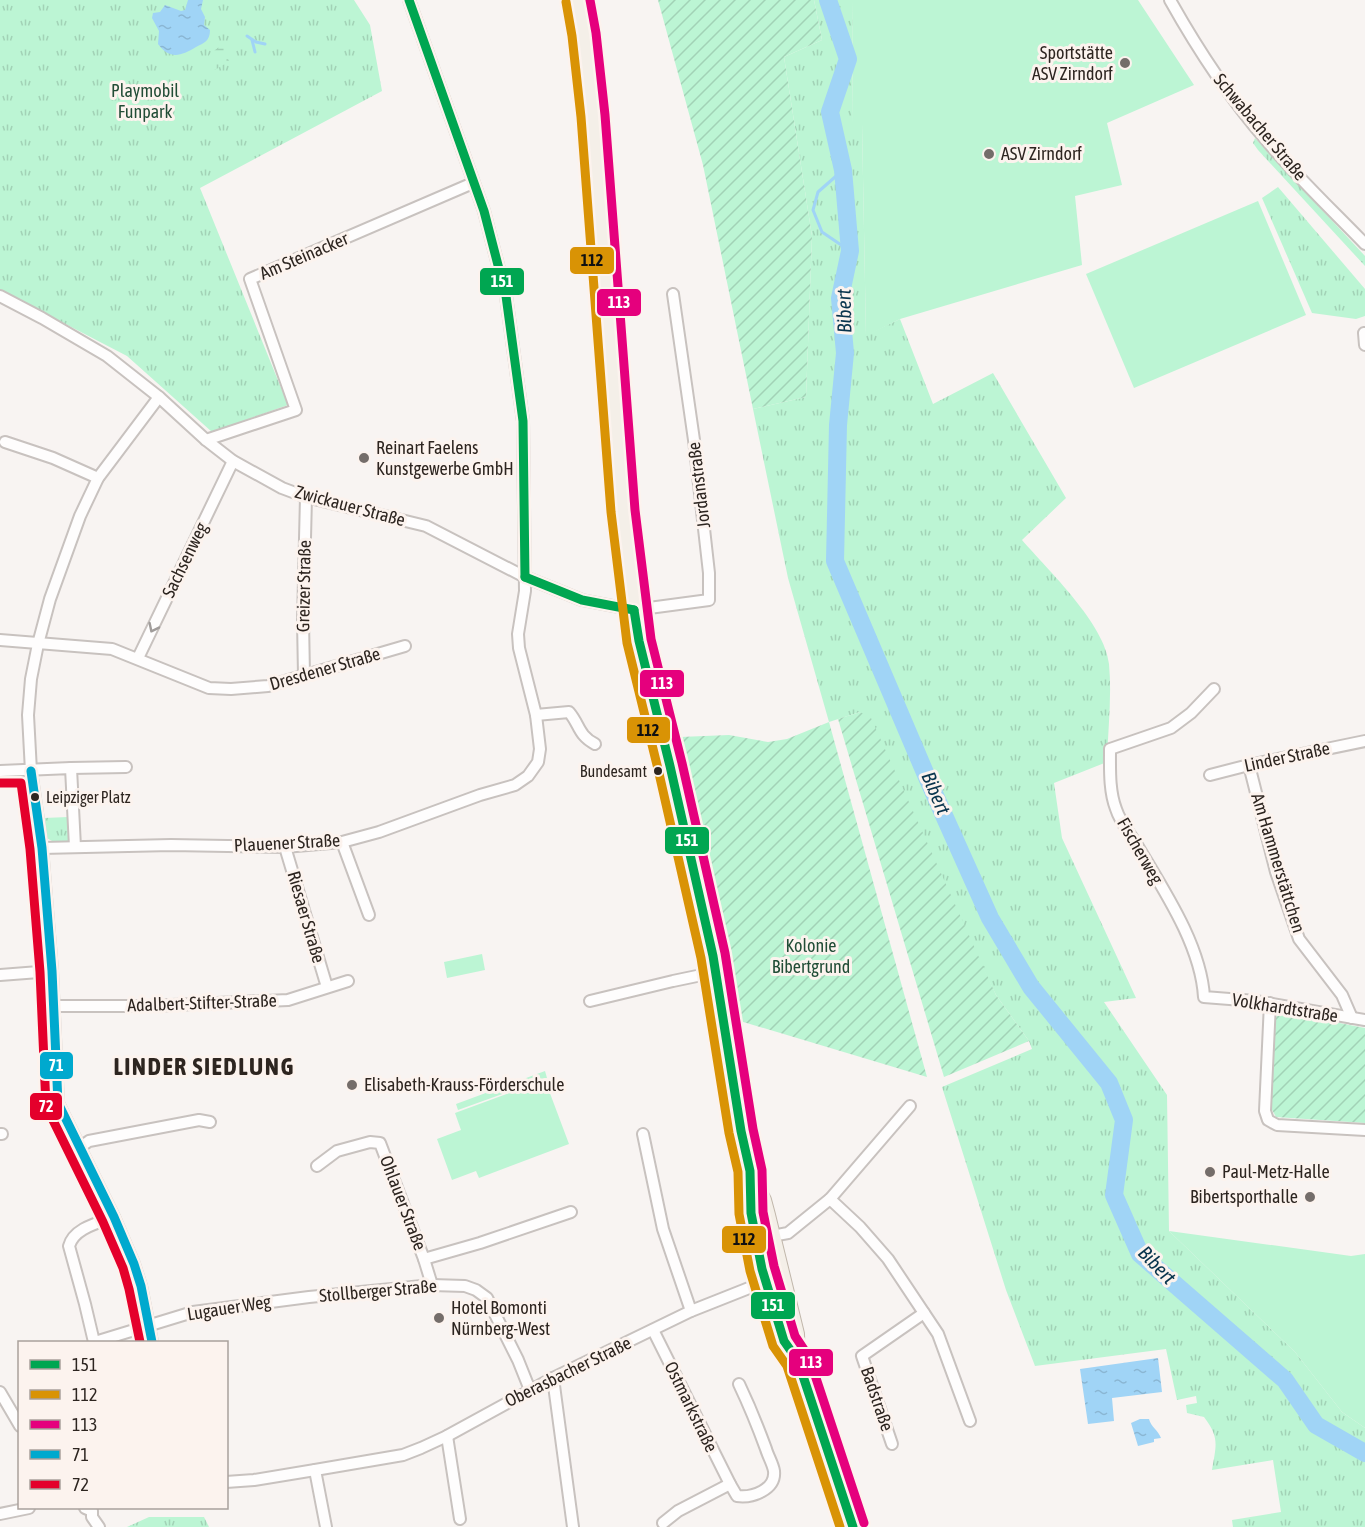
<svg xmlns="http://www.w3.org/2000/svg" width="1365" height="1527" font-family="'Asap Condensed',sans-serif">
<style>
.grass{fill:url(#grass-tufts)}
.wetland{fill:url(#wetland-marsh)}
.garden{fill:url(#garden-furrows)}
.pitch{fill:#bcf5d4}
.water{fill:url(#water-ripples)}
.lines{fill:none;stroke-linecap:round;stroke-linejoin:round}
.stream{stroke:#a0d4f6;stroke-width:3}
.river{stroke:#a0d4f6;stroke-width:18}
.minor-casing{stroke:#c8c2bf;stroke-width:14}
.major-casing{stroke:#c0b6aa;stroke-width:16}
.minor{stroke:#fefdfd;stroke-width:10}
.major{stroke:#f4efe8;stroke-width:14}
.bus-1-casing{stroke:#fcf3ee;stroke-width:14}
.bus-2-casing{stroke:#fcf3ee;stroke-width:14}
.bus-3-casing{stroke:#fcf3ee;stroke-width:14}
.bus-4-casing{stroke:#fcf3ee;stroke-width:14}
.bus-5-casing{stroke:#fcf3ee;stroke-width:14}
.bus-1{stroke:#00a651;stroke-width:9}
.bus-2{stroke:#d99305;stroke-width:9}
.bus-3{stroke:#e5007d;stroke-width:9}
.bus-4{stroke:#00a9ce;stroke-width:9}
.bus-5{stroke:#e4002b;stroke-width:9}
.oneway{stroke:#a09c9a}
.poi-dot{fill:#746d6a;stroke:#fcf3ee;stroke-width:2}
.bus-dot{fill:#2d2520;stroke:#fcf3ee;stroke-width:2}
.labels{text-anchor:middle;stroke-width:6;stroke-linejoin:round;paint-order:stroke}
.bus-label{font-size:16px;fill:#2d2520;stroke:#fcf3ee;text-anchor:end}
.poi-label{font-size:18px;fill:#2d2520;stroke:#fcf3ee;text-anchor:start}
.park-label{font-size:18px;fill:#214d36;stroke:#fcf3ee}
.street-label{font-size:18px;fill:#2d2520;stroke:#fcf3ee}
.water-label{font-size:20px;font-style:italic;fill:#08344d;stroke:#fcf3ee}
.district-label{font-size:24px;font-weight:bold;letter-spacing:1.5px;fill:#2d2520;stroke:#fcf3ee}
.line-badge{stroke:#fcf3ee;stroke-width:2}
.badge-label{font-size:16px;text-anchor:middle;font-weight:bold;fill:#fff}
.pale-badge-label{font-size:16px;text-anchor:middle;font-weight:bold;fill:#111}
</style>
<defs>
<pattern id="grass-tufts" width="24" height="20" patternUnits="userSpaceOnUse" patternTransform="scale(1.5)"><rect width="24" height="20" fill="#bcf5d4"/><path d="M3 7l-1-3M5 7V3M7 7l1-3M15 17l-1-3M17 17v-4M19 17l1-3" fill="none" stroke="#a2d2b6"/></pattern>
<pattern id="wetland-marsh" width="20" height="14" patternUnits="userSpaceOnUse" patternTransform="scale(1.5)"><rect width="20" height="14" fill="#bcf5d4"/><path d="M1 5h8M5 5V1M11 12h8M15 12V8" fill="none" stroke="#a2d2b6"/></pattern>
<pattern id="garden-furrows" width="10" height="10" patternUnits="userSpaceOnUse" patternTransform="scale(1.5)"><rect width="10" height="10" fill="#bcf5d4"/><path d="M-1 1l2-2M0 10L10 0M9 11l2-2" fill="none" stroke="#a2d2b6"/></pattern>
<pattern id="water-ripples" width="26" height="14" patternUnits="userSpaceOnUse" patternTransform="scale(1.5)"><rect width="26" height="14" fill="#a0d4f6"/><path d="M2 4q2-2 4 0t4 0M15 11q2-2 4 0t4 0" fill="none" stroke="#8ab6d3"/></pattern>
</defs>
<rect width="100%" height="100%" fill="#f8f4f2"/>
<g class="grass">
<polygon points="0,0 354,0 370,25 382,91 200,188 288,405 212,432 127,356 0,290"/>
<path d="M814 0H853L852 123 862 124 866 335 900 319 933 404 993 373 1066 498 1022 540C1048 570 1105 624 1109 664 1112 696 1108 729 1107 762L1054 783 1062 838 1136 998 1104 1002 1167 1095 1169 1231 1295 1352 1342 1412 1365 1428V1527H1233L1232 1520 1281 1512 1273 1460 1212 1470C1216 1445 1220 1438 1204 1417L1187 1413 1186 1405 1197 1403 1196 1396 1177 1400 1166 1349 1035 1366 1006 1290 942 1087 1032 1049 1029 1041 996 995 860 712 829 722 788 578 753 409 806 397 812 236 784 57 822 40Z"/>
<polygon points="1255,138 1365,256 1365,266 1258,150 1253,143"/>
<polygon points="1278,187 1365,289 1365,316 1356,319 1312,313 1262,198"/>
<polygon points="68,817 70,841 52,841 45,837 44,818"/>
<polygon points="149,1517 204,1517 209,1527 127,1527"/>
</g>
<polygon class="wetland" points="225,42 229,47 227,57 229,61 215,70 210,63 209,55"/>
<g class="garden">
<polygon points="658,0 814,0 822,40 784,57 812,236 806,397 753,409 703,165"/>
<polygon points="860,712 871,718 996,995 1029,1041 944,1077 838,719"/>
<polygon points="829,722 927,1077 740,1021 724,929 694,808 680,737 729,735 768,742 787,739"/>
<polygon points="1283,1012 1365,1028 1365,1123 1276,1117 1270,1106 1274,1018"/>
</g>
<g class="pitch">
<polygon points="853,0 1138,0 1194,85 1107,123 1122,185 1075,196 1082,265 900,319 866,336 862,124 852,124"/>
<polygon points="1258,201 1306,315 1134,388 1086,274"/>
<polygon points="482,954 485,970 447,978 444,962"/>
<polygon points="545,1071 547,1078 458,1110 456,1104"/>
<polygon points="545,1080 569,1144 479,1178 476,1171 452,1180 437,1139 461,1130 455,1113"/>
<polygon points="1169,1231 1351,1256 1365,1254 1365,1428 1342,1412 1295,1352"/>
</g>
<g class="water">
<path d="M188 0H203L201 9 205 17 204 25 210 30C210 41 204 43 196 47 181 56 170 60 158 44L159 31 152 18 153 13 160 12 165 5 181 11 185 10Z"/>
<polygon points="1158,1358 1162,1392 1112,1398 1114,1421 1088,1424 1080,1369"/>
<path d="M1140 1419H1149C1151 1427 1158 1430 1161 1438L1154 1439V1442L1138 1446 1131 1423Z"/>
</g>
<g class="lines">
<g class="stream">
<polyline points="247,36 256,42 265,44"/>
<polyline points="252,40 255,52"/>
<polyline points="843,170 818,192 813,210 822,232 850,251"/>
</g>
<polyline class="river" points="828,0 848,59 830,112 843,170 850,251 840,298 845,353 838,425 835,561 929,782 990,918 1031,987 1109,1083 1124,1120 1114,1195 1140,1254 1285,1380 1316,1425 1365,1453"/>
<g class="minor-casing">
<g id="minor">
<path d="M1170 0C1198 50 1229 97 1266 140 1297 177 1332 210 1365 244"/>
<polyline points="0,296 42,318 107,356 159,397 206,440 233,461 282,488 306,497 426,526 525,577 582,600 634,610 709,600 709,573 694,440 673,294"/>
<polyline points="1364,333 1365,345"/>
<polyline points="206,440 296,410 250,279 473,183"/>
<polyline points="5,442 53,458 98,478"/>
<polyline points="0,640 112,649 209,688 231,689 268,686 405,646"/>
<polyline points="138,658 233,461"/>
<polyline points="304,675 303,621 306,497"/>
<path d="M1214 689 1191 713 1171 728 1110 749C1110 769 1109 791 1116 809 1120 822 1130 834 1137 845 1163 889 1201 945 1204 997L1255 1001 1365 1020"/>
<path d="M536 715 569 712C580 725 578 735 595 744"/>
<polyline points="1249,765 1276,872 1299,939 1342,995 1352,1018"/>
<polyline points="71,768 126,767"/>
<polyline points="0,771 71,768 75,847"/>
<polyline points="1210,775 1249,765 1365,741"/>
<polyline points="342,842 369,915"/>
<polyline points="285,847 327,987"/>
<polyline points="42,848 171,845 285,847 342,842 379,832 480,795 515,785 528,776 538,762 540,749 536,715 519,648 518,634 525,591 523,421 506,296 484,211 409,0"/>
<polyline points="0,975 52,971"/>
<polyline points="590,1001 673,981 716,972"/>
<polyline points="1270,1003 1265,1111 1268,1120 1277,1125 1365,1130"/>
<polyline points="53,1006 149,1006 288,1000 348,981"/>
<polyline points="0,1134 2,1134"/>
<polyline points="643,1134 663,1229 691,1311"/>
<polyline points="79,1148 89,1141 199,1120 210,1122"/>
<polyline points="317,1166 337,1151 370,1142 380,1143 424,1259 432,1285"/>
<polyline points="830,1199 860,1227 888,1259 938,1334 970,1421"/>
<polyline points="756,1239 788,1233 830,1199 910,1106"/>
<polyline points="424,1259 480,1243 571,1212"/>
<path d="M653 1330 730 1484 737 1496C752 1498 776 1490 774 1471 773 1464 768 1456 766 1449 758 1427 749 1405 739 1384"/>
<path d="M94 1342 85 1304 69 1246C74 1228 98 1223 114 1217"/>
<polyline points="95,1342 193,1312 309,1297 402,1288 432,1285 465,1286 476,1290 487,1298 518,1360 530,1390"/>
<polyline points="152,1342 141,1286 134,1264 114,1217 58,1103 52,971 42,848 31,771 28,715 31,679 38,644 50,599 80,516 98,478 159,397"/>
<polyline points="553,1378 573,1527"/>
<polyline points="0,1392 20,1426"/>
<polyline points="447,1436 460,1519"/>
<polyline points="892,1444 862,1356 924,1313"/>
<polyline points="315,1470 326,1527"/>
<polyline points="226,1482 254,1480 315,1470 403,1455 421,1448 447,1436 553,1378 691,1311 749,1288 783,1280"/>
<polyline points="85,1508 92,1511 92,1517 99,1527"/>
<polyline points="0,1514 29,1508"/>
<polyline points="663,1523 678,1511 730,1484"/>
</g>
</g>
<g class="major-casing">
<g id="major">
<polyline points="578,0 584,34 593,116 623,511 634,610 639,641 670,766 713,956 741,1131 750,1171 751,1213 762,1269 784,1341 798,1361"/>
<polyline points="752,1176 764,1200 768,1215 797,1334 798,1361 853,1527"/>
</g>
</g>
<use href="#minor" class="minor"/>
<use href="#major" class="major"/>
<g class="bus-1-casing">
<g id="bus-1">
<polyline points="409,0 484,211 506,296 523,421 525,577"/>
<polyline points="525,577 582,600 634,610"/>
<polyline points="634,610 639,641 670,766 713,956 741,1131 750,1171 751,1213 762,1269 784,1341 798,1361 853,1527"/>
</g>
</g>
<g class="bus-2-casing">
<polyline id="bus-2" points="566,2 572,36 581,117 611,512 627,643 658,769 701,958 729,1133 738,1172 739,1214 750,1271 773,1346 787,1366 840,1527"/>
</g>
<g class="bus-3-casing">
<polyline id="bus-3" points="590,0 596,33 605,115 635,510 651,639 682,763 725,953 753,1129 762,1170 763,1212 774,1266 795,1336 809,1357 864,1523"/>
</g>
<g class="bus-4-casing">
<polyline id="bus-4" points="31,771 42,848 52,971 58,1103 114,1217 134,1264 141,1286 152,1342"/>
</g>
<g class="bus-5-casing">
<polyline id="bus-5" points="0,783 21,783 30,849 40,972 46,1106 103,1222 123,1268 129,1289 140,1342"/>
</g>
<use href="#bus-1" class="bus-1"/>
<use href="#bus-2" class="bus-2"/>
<use href="#bus-3" class="bus-3"/>
<use href="#bus-4" class="bus-4"/>
<use href="#bus-5" class="bus-5"/>
</g>
<defs><path id="oneway-chevron" d="M-2-3.5L2.5 0L-2 3.5" fill="none" stroke-width="1.6" stroke-linecap="round" stroke-linejoin="round" transform="scale(1.5)"/></defs>
<use class="oneway" href="#oneway-chevron" transform="translate(153 628) rotate(116)"/>
<g class="poi-dot">
<circle cx="1125" cy="63" r="6"/>
<circle cx="989" cy="154" r="6"/>
<circle cx="364" cy="458" r="6"/>
<circle cx="352" cy="1085" r="6"/>
<circle cx="1210" cy="1172" r="6"/>
<circle cx="1310" cy="1197" r="6"/>
<circle cx="439" cy="1318" r="6"/>
</g>
<g class="bus-dot">
<circle cx="658" cy="771" r="5"/>
<circle cx="35" cy="797" r="5"/>
</g>
<g class="labels">
<g class="bus-label">
<text x="647" y="777">Bundesamt</text>
<text x="46" y="803" text-anchor="start">Leipziger Platz</text>
</g>
<g class="poi-label">
<text x="1113" y="59" text-anchor="end">Sportstätte<tspan x="1113" dy="21">ASV Zirndorf</tspan></text>
<text x="1001" y="160">ASV Zirndorf</text>
<text x="376" y="454">Reinart Faelens<tspan x="376" dy="21">Kunstgewerbe GmbH</tspan></text>
<text x="364" y="1091">Elisabeth-Krauss-Förderschule</text>
<text x="1222" y="1178">Paul-Metz-Halle</text>
<text x="1298" y="1203" text-anchor="end">Bibertsporthalle</text>
<text x="451" y="1314">Hotel Bomonti<tspan x="451" dy="21">Nürnberg-West</tspan></text>
</g>
<g class="park-label">
<text x="145" y="97">Playmobil<tspan x="145" dy="21">Funpark</tspan></text>
<text x="811" y="952">Kolonie<tspan x="811" dy="21">Bibertgrund</tspan></text>
</g>
<g class="street-label">
<text transform="translate(1260 127) rotate(50)" y="6">Schwabacher Straße</text>
<text transform="translate(304 256) rotate(-23)" y="6">Am Steinacker</text>
<text transform="translate(699 485) rotate(-97)" y="6">Jordanstraße</text>
<text transform="translate(350 506) rotate(15)" y="6">Zwickauer Straße</text>
<text transform="translate(185 560) rotate(-64)" y="6">Sachsenweg</text>
<text transform="translate(304 586) rotate(-89)" y="6">Greizer Straße</text>
<text transform="translate(325 669) rotate(-16)" y="6">Dresdener Straße</text>
<text transform="translate(1287 757) rotate(-12)" y="6">Linder Straße</text>
<text transform="translate(287 843) rotate(-3)" y="6">Plauener Straße</text>
<text transform="translate(1140 851) rotate(60)" y="6">Fischerweg</text>
<text transform="translate(1278 863) rotate(73)" y="6">Am Hammerstättchen</text>
<text transform="translate(306 917) rotate(74)" y="6">Riesaer Straße</text>
<text transform="translate(202 1003) rotate(-2)" y="6">Adalbert-Stifter-Straße</text>
<text transform="translate(1285 1008) rotate(9)" y="6">Volkhardtstraße</text>
<text transform="translate(403 1203) rotate(69)" y="6">Ohlauer Straße</text>
<text transform="translate(378 1291) rotate(-5)" y="6">Stollberger Straße</text>
<text transform="translate(229 1308) rotate(-9)" y="6">Lugauer Weg</text>
<text transform="translate(568 1372) rotate(-26)" y="6">Oberasbacher Straße</text>
<text transform="translate(877 1399) rotate(71)" y="6">Badstraße</text>
<text transform="translate(691 1407) rotate(64)" y="6">Ostmarkstraße</text>
</g>
<g class="water-label">
<text transform="translate(844 311) rotate(-91)" y="7">Bibert</text>
<text transform="translate(936 793) rotate(67)" y="7">Bibert</text>
<text transform="translate(1157 1265) rotate(46)" y="7">Bibert</text>
</g>
<g class="district-label">
<text x="204" y="1075">LINDER SIEDLUNG</text>
</g>
</g>
<g class="line-badge">
<rect x="569" y="246" width="46" height="29" rx="6" fill="#d99305"/>
<rect x="479" y="267" width="46" height="29" rx="6" fill="#00a651"/>
<rect x="596" y="288" width="46" height="29" rx="6" fill="#e5007d"/>
<rect x="639" y="669" width="46" height="29" rx="6" fill="#e5007d"/>
<rect x="626" y="716" width="45" height="28" rx="6" fill="#d99305"/>
<rect x="664" y="826" width="46" height="29" rx="6" fill="#00a651"/>
<rect x="39" y="1051" width="35" height="29" rx="6" fill="#00a9ce"/>
<rect x="29" y="1092" width="34" height="29" rx="6" fill="#e4002b"/>
<rect x="721" y="1225" width="46" height="29" rx="6" fill="#d99305"/>
<rect x="750" y="1291" width="46" height="29" rx="6" fill="#00a651"/>
<rect x="788" y="1348" width="46" height="29" rx="6" fill="#e5007d"/>
</g>
<g class="badge-label">
<text x="502" y="287">151</text>
<text x="619" y="308">113</text>
<text x="662" y="689">113</text>
<text x="687" y="846">151</text>
<text x="56" y="1071">71</text>
<text x="46" y="1112">72</text>
<text x="773" y="1311">151</text>
<text x="811" y="1368">113</text>
</g>
<g class="pale-badge-label">
<text x="592" y="266">112</text>
<text x="648" y="736">112</text>
<text x="744" y="1245">112</text>
</g>
<rect x="18" y="1341" width="210" height="168" fill="#fcf3ee" stroke="#a9a19c" stroke-width="1.5"/>
<rect x="30" y="1360" width="30" height="9" fill="#00a651" stroke="#a9a19c" stroke-width="1.5"/>
<text x="72" y="1371" font-size="18" fill="#2d2520">151</text>
<rect x="30" y="1390" width="30" height="9" fill="#d99305" stroke="#a9a19c" stroke-width="1.5"/>
<text x="72" y="1401" font-size="18" fill="#2d2520">112</text>
<rect x="30" y="1420" width="30" height="9" fill="#e5007d" stroke="#a9a19c" stroke-width="1.5"/>
<text x="72" y="1431" font-size="18" fill="#2d2520">113</text>
<rect x="30" y="1450" width="30" height="9" fill="#00a9ce" stroke="#a9a19c" stroke-width="1.5"/>
<text x="72" y="1461" font-size="18" fill="#2d2520">71</text>
<rect x="30" y="1480" width="30" height="9" fill="#e4002b" stroke="#a9a19c" stroke-width="1.5"/>
<text x="72" y="1491" font-size="18" fill="#2d2520">72</text>
</svg>
